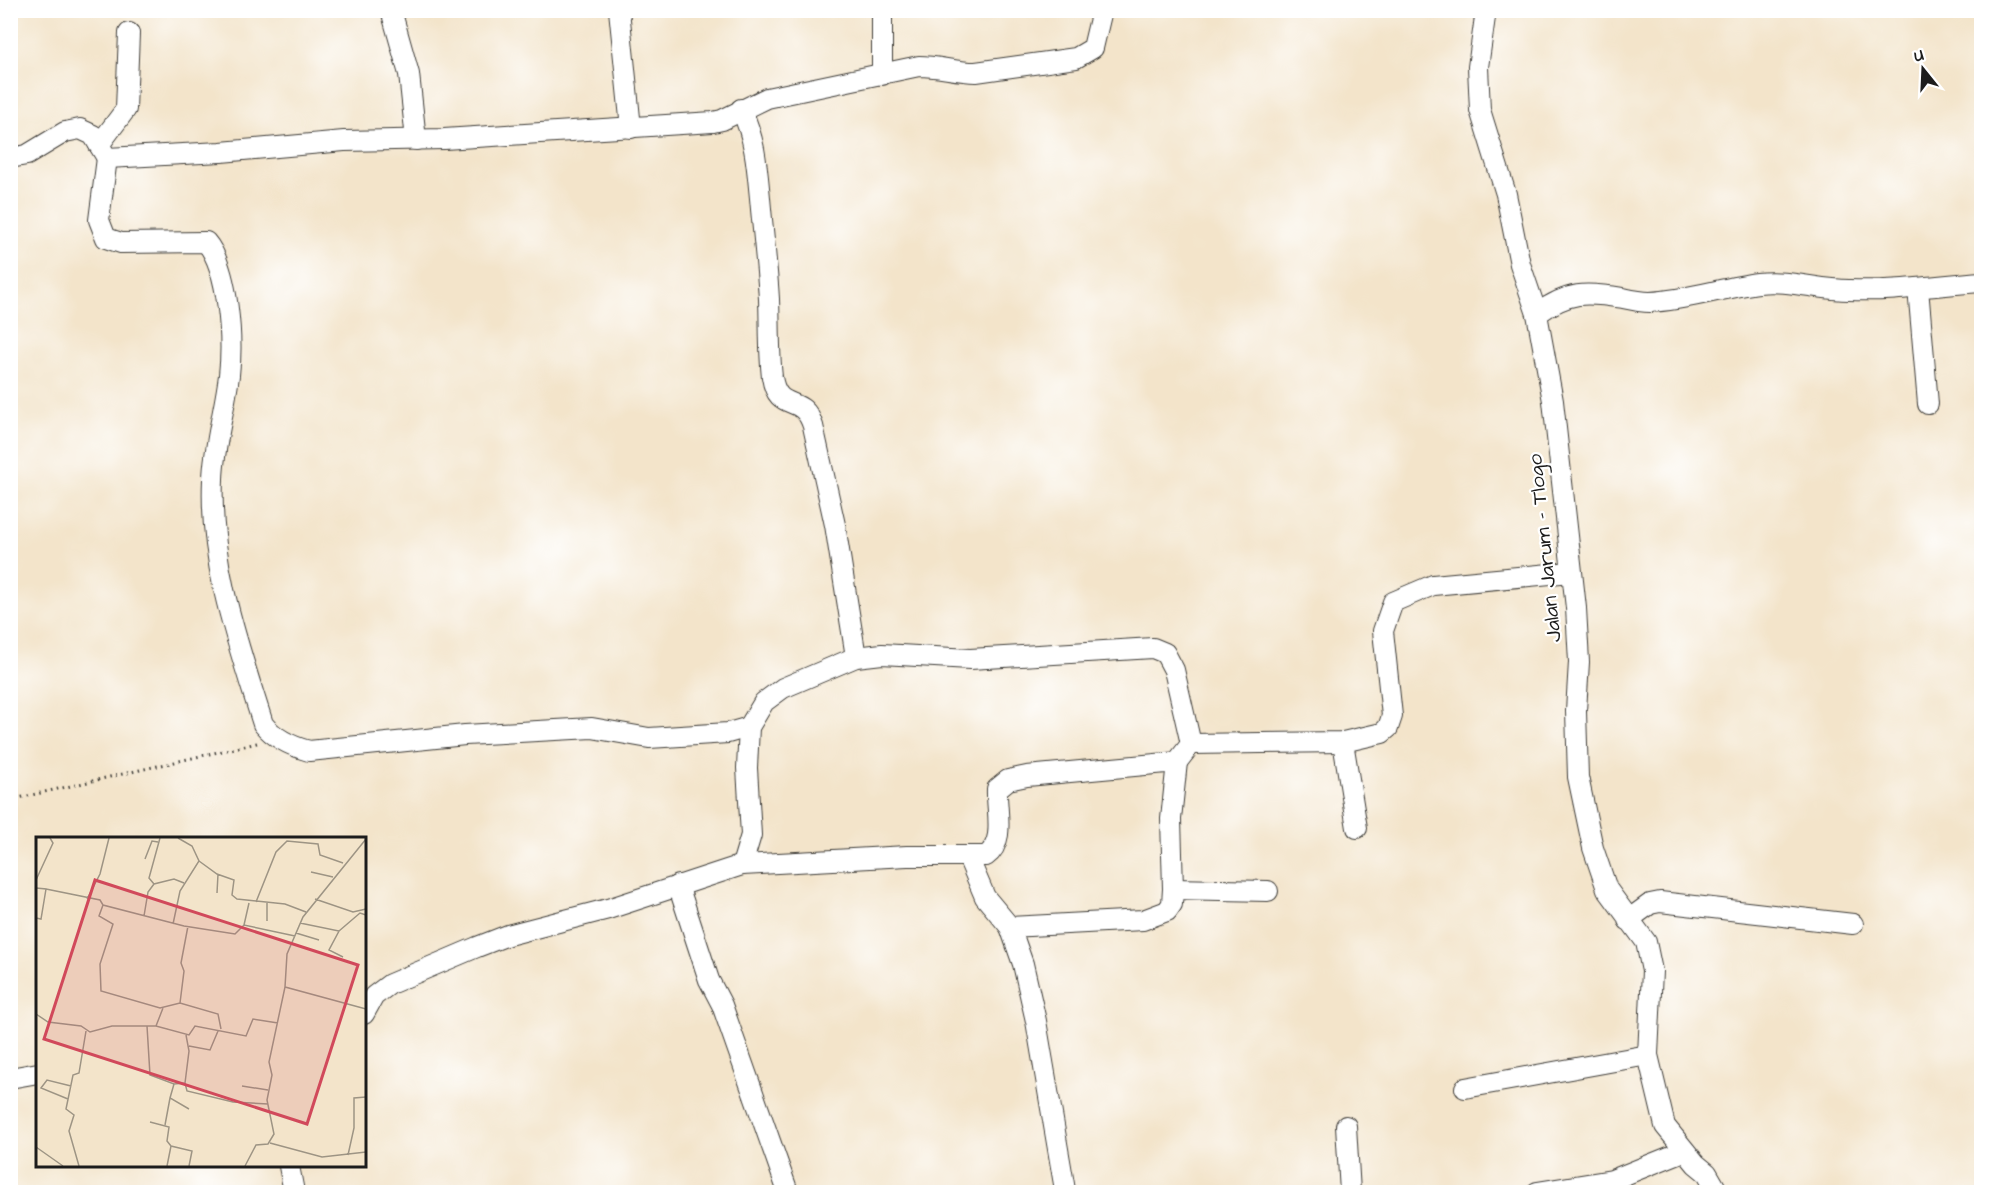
<svg xmlns="http://www.w3.org/2000/svg" width="1992" height="1203" font-family="'Architects Daughter',sans-serif">
<style>
.lines{fill:none;stroke-linecap:round;stroke-linejoin:round}
.minor-casing{stroke:#3c3a36;stroke-width:22}
.path{stroke:#3c3a36;stroke-width:3;stroke-dasharray:1.5 4.5;stroke-linecap:butt}
.minor{stroke:#fff;stroke-width:20}
.labels{text-anchor:middle;stroke-width:4.5;stroke-linejoin:round;paint-order:stroke}
.street-label{font-size:21px;fill:#1c1c1c;stroke:#fff}
.inset-road{fill:none;stroke:#9d9484;stroke-width:1.5}
.view{fill:#d1495b;fill-opacity:0.15;stroke:#d1495b;stroke-width:3}
.inset-edge{fill:none;stroke:#1c1c1c;stroke-width:3}
</style>
<rect width="100%" height="100%" fill="#fff"/>
<filter id="ink" filterUnits="userSpaceOnUse"><feTurbulence type="fractalNoise" baseFrequency=".0167" numOctaves="2"/><feDisplacementMap in="SourceGraphic" scale="12" xChannelSelector="R" yChannelSelector="G"/><feConvolveMatrix kernelMatrix="1 2 1 2 8 2 1 2 1" color-interpolation-filters="sRGB"/></filter>
<filter id="wash" filterUnits="userSpaceOnUse"><feTurbulence type="fractalNoise" baseFrequency=".008" numOctaves="4" result="noise"/><feDisplacementMap in="SourceGraphic" scale="24" xChannelSelector="R" yChannelSelector="G"/><feGaussianBlur stdDeviation="1.35" result="paint"/><feColorMatrix in="noise" values="0 0 0 0 0 0 0 0 0 0 0 0 0 0 0 0 0 1.4 0 .05"/><feComposite in="paint" operator="in"/></filter>
<g filter="url(#wash)">
<rect width="100%" height="100%" fill="#f3e4ca"/>
</g>
<g filter="url(#ink)">
<g class="lines">
<g class="minor-casing">
<g id="minor">
<polyline points="391,10 409,74 416,140"/>
<polyline points="619,10 631,128"/>
<polyline points="882,10 882,75"/>
<polyline points="1486,10 1478,67 1480,110 1506,194 1520,264 1537,314"/>
<path d="M741 109C755 138 757 166 760 198 763 232 767 265 769 299 770 325 769 352 772 377 778 415 802 391 813 426L835 525 856 657"/>
<polyline points="99,145 126,109 129,33"/>
<path d="M10 158 27 155 65 132 80 129 93 135 107 158 221 152 344 141 444 139 713 122 722 120 767 98 919 66C939 66 956 72 976 72L1076 58 1093 48 1102 10"/>
<path d="M107 158 99 220 106 238 121 243 206 242C229 269 233 341 229 375 225 410 214 444 213 479 209 564 238 644 263 724 275 739 291 746 309 751L465 735 592 728 649 738 728 733 749 727"/>
<polyline points="1918,288 1928,404"/>
<polyline points="1343,742 1357,828"/>
<polyline points="1191,744 1343,742 1382,733 1388,728 1392,716 1383,631 1393,602 1433,585 1571,572"/>
<polyline points="968,857 985,897 1010,927 1023,964 1036,1021 1065,1190"/>
<polyline points="742,865 751,835 747,768 749,727 764,702 783,688 856,657 882,654 970,659 1153,648 1165,653 1174,670 1191,744"/>
<polyline points="678,885 709,980 722,1005 788,1192"/>
<polyline points="1173,889 1268,891"/>
<polyline points="1628,920 1650,904 1660,902 1853,924"/>
<polyline points="1010,927 1143,920 1167,911 1172,904 1173,889 1171,819 1177,762"/>
<path d="M364 1014 374 996 390 984 477 947 508 935 608 909 742 865 907 856H986C1006 842 996 811 997 789L1008 780 1027 776 1177 762 1191 744"/>
<polyline points="10,1078 38,1073"/>
<polyline points="1465,1088 1648,1055"/>
<polyline points="1346,1126 1350,1192"/>
<polyline points="289,1166 294,1192"/>
<polyline points="1537,1192 1612,1180 1684,1151"/>
<path d="M1718 1192 1707 1173 1696 1164 1665 1126 1648 1055 1652 971 1646 942 1607 889 1593 848 1578 777 1576 711 1579 662 1576 608 1553 401 1537 314C1568 291 1586 292 1623 298 1632 300 1641 302 1650 302 1687 300 1722 288 1758 283 1788 279 1819 290 1849 290 1894 292 1937 285 1982 282"/>
</g>
</g>
<polyline class="path" points="10,800 257,743"/>
<use href="#minor" class="minor"/>
</g>
</g>
<g class="labels">
<g class="street-label">
<text transform="translate(1544 548) rotate(-96)" y="7">Jalan Jarum - Tlogo</text>
</g>
</g>
<g transform="translate(36 837)">
<rect width="330" height="330" fill="#f3e4ca"/>
<path class="inset-road" d="M109 22 116 4 122 5M163 24 181 37 198 43 196 58 201 62 249 67 270 75M275 35 297 40M0 43 17 6 14 1M118 47 113 41 124 1M0 51 10 52 5 82 0 81M10 52 64 63 67 68 148 89 199 97 208 88 259 99M181 56 182 37M51 62 64 37 73 1M279 62 317 75 330 72M220 65 240 15 251 4 282 7 284 18 307 26M231 65V84M67 68 63 79 77 87 64 127 65 154 124 171 144 166 182 177 185 192M108 79 112 55 118 47 138 42 148 46M264 86 303 94 293 113 307 120M137 87 144 54 163 24 156 9 142 1M208 88 213 66M303 94 324 76 330 78M260 96 283 103M249 150 251 117 267 80 330 2M144 166 148 134 145 126 152 89M0 177 12 185 45 189 54 195 76 189H120L153 198 159 189 210 199 217 182 242 186M111 189 114 238 138 247 149 246 151 254 197 265 232 267M120 189 127 171M153 209 174 213 182 194M149 246 153 214 150 198M138 247 134 261 153 272M206 249 232 253M32 262 5 251 11 243 35 249M114 285 133 290 131 304 135 309 156 314 153 329M129 288 134 261M234 306 286 320 330 315M0 310 27 329M312 318 318 291V261L330 260M43 329 33 294 38 278 30 272 37 238 43 236 50 194M131 329 135 309M209 329 220 308 232 307 238 297 231 263 236 238 233 225 249 150 330 172"/>
<path class="view" d="M59 43 322 128 271 287 8 202Z"/>
<rect width="330" height="330" class="inset-edge"/>
</g>
<rect width="1992" height="1203" fill="none" stroke="#fff" stroke-width="36"/>
<g transform="translate(1923 69) rotate(342)" stroke="#ffffff" stroke-width="4.5" paint-order="stroke">
<path d="M0-4.5L10 22L0 15L-10 22Z" fill="#1c1c1c"/>
<text y="-9" font-size="16" font-weight="bold" text-anchor="middle" fill="#1c1c1c">U</text>
</g>
</svg>
